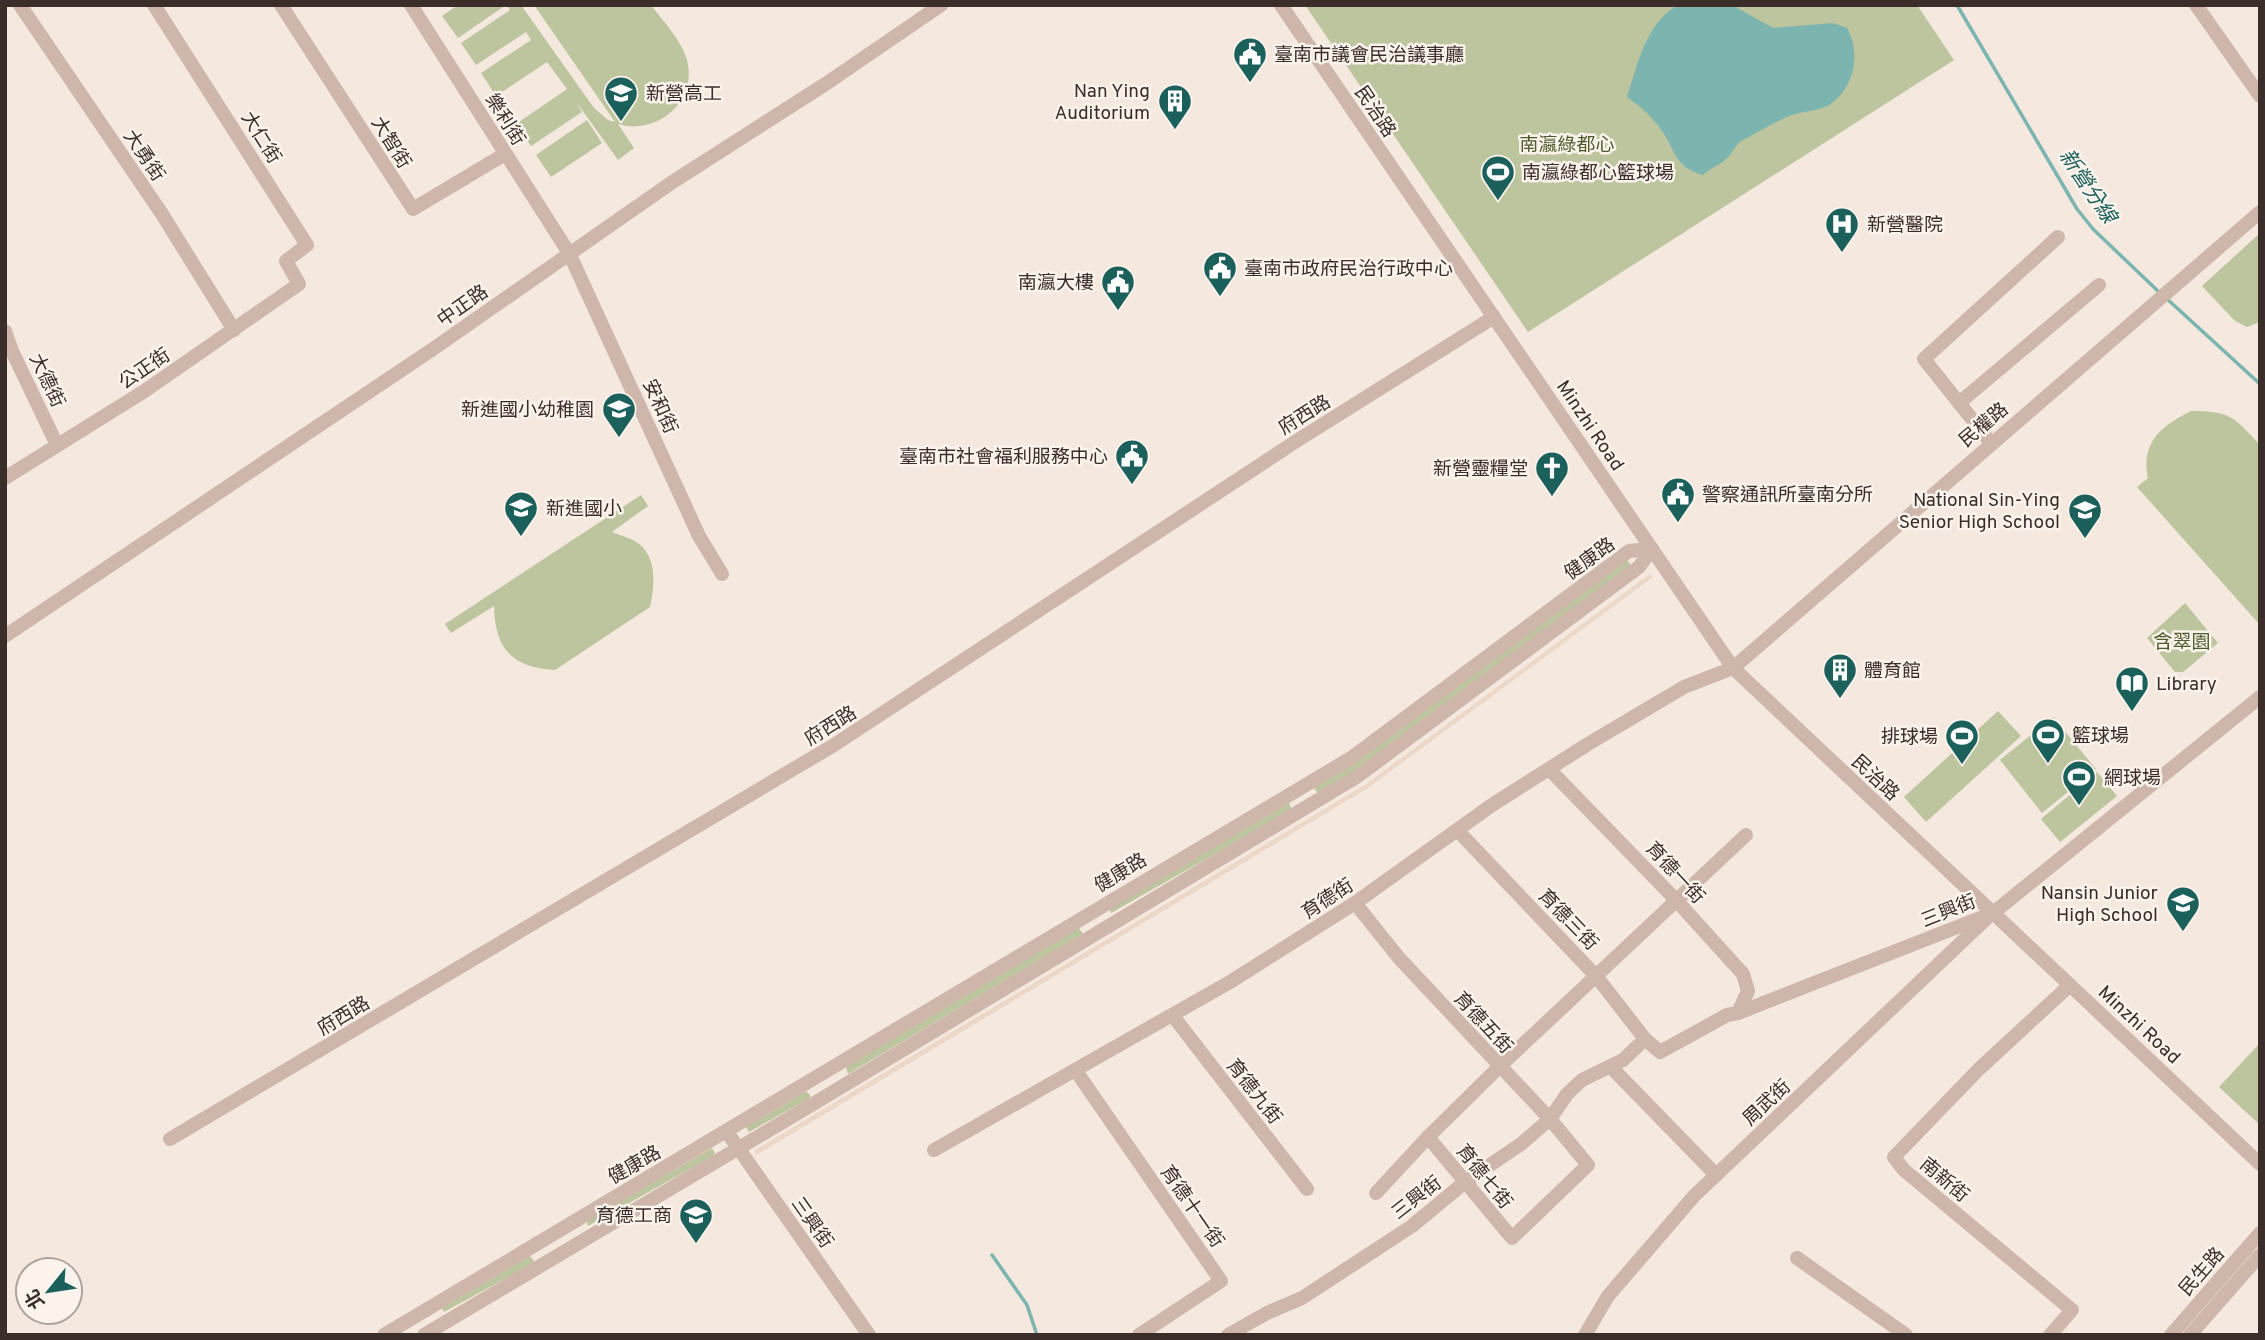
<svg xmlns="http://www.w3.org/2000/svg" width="2265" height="1340" font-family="Overpass,'Noto Sans TC',sans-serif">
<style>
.green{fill:#bdc59e}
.plaza{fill:#edd7c6}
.water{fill:#7cb4af}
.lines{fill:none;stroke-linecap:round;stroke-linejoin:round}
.stream{stroke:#7cb4af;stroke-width:3.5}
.minor{stroke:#ceb6aa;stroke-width:14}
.labels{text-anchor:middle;stroke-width:5;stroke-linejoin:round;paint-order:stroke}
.poi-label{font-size:19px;fill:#3b2d2a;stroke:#fbf3ec;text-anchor:start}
.street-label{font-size:19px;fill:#3b2d2a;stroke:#fbf3ec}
.park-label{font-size:19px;fill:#4f5b2c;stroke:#fbf3ec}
.water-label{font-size:21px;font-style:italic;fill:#1c605c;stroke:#fbf3ec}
</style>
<rect width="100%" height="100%" fill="#f4e8df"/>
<g class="green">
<polygon points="458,5 506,5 458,38 442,16"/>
<path d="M507 5H521L594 108 608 120 615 122 534 5H651C664 22 681 40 687 60 698 102 656 136 618 124L634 148 618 160 577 103 582 112 531 146 516 124 567 89 547 62 496 96 481 73 531 40 526 32 476 65 461 43 510 10Z"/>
<polygon points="1305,5 1917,5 1954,60 1528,332"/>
<polygon points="587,120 602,143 551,177 536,155"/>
<polygon points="2260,233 2260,322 2247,327 2235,321 2202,286"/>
<path d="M2191 411C2231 411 2234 417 2260 445V625L2137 487 2148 478C2140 442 2163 425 2191 411Z"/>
<path d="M641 495 648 506 612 532C619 535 627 537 633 540 658 553 655 585 650 607L555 670C511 668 495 648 494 606L451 633 445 624Z"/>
<polygon points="1627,560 1631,565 1357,772 1320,793 1317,792 1314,788"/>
<polygon points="2185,603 2218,643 2183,672 2175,672 2147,638"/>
<polygon points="1998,711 2021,736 1926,822 1904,797"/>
<polygon points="2053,717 2096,769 2042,813 2000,760"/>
<polygon points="2097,772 2117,796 2060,842 2041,819"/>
<polygon points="1289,803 1292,810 1111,913 1109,908"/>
<polygon points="1078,927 1083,934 848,1074 846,1067"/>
<polygon points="2260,1043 2260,1125 2219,1087"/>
<polygon points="806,1091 810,1095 810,1098 749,1132 746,1127"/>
<polygon points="712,1148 715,1153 713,1156 588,1226 587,1221"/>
<polygon points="530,1256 534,1261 532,1264 444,1312 442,1308"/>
</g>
<polygon class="plaza" points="1650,574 1653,577 1368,788 755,1156 755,1150 1366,784"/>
<path class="water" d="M1678 5 1734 6 1773 28 1833 23 1847 28C1861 53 1855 88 1829 105 1819 111 1804 111 1792 115 1776 121 1758 132 1743 140 1735 144 1732 155 1725 160 1718 166 1710 168 1703 175 1674 167 1676 150 1660 128 1650 115 1640 106 1627 97 1638 64 1645 24 1678 5Z"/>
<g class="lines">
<g class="stream">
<polyline points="1957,5 2077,209 2093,229 2160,293"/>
<polyline points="2166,298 2260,384"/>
<polyline points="992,1255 1027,1305 1037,1335"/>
</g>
<g class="minor">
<polyline points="20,5 162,214 234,330"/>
<polyline points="281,5 413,209 505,154"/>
<polyline points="411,5 569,253 699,536 722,574"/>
<polyline points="1281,5 1733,668 2260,1164"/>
<polyline points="2196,5 2260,96"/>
<polyline points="5,331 12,351 57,445"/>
<polyline points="1959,403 2099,285"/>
<polyline points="1991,443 1924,359 2058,237"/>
<polyline points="5,478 143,392 299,284 286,261 307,245 154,5"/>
<polyline points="5,636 433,349 671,183 827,83 941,5"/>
<polyline points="1549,769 1676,900 1743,974 1748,991 1738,1013"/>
<polyline points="1458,831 1596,976 1645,1039"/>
<polyline points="1355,903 1399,958 1550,1119 1588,1165 1512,1238 1428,1137"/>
<polyline points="1173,1016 1307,1189"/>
<polyline points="1611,1067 1716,1175"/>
<polyline points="1076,1071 1221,1281 1139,1335"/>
<polyline points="727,1132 869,1335"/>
<polyline points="170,1139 834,745 1298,440 1494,317"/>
<polyline points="934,1150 1230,982 1355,903 1492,805 1588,744 1684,687 1733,668 2260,212"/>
<polyline points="1376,1193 1428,1137 1499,1067 1746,835"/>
<polyline points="1797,1258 1906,1335"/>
<polyline points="384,1335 1351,758 1629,551 1652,549"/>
<polyline points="424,1335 813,1104 1358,776 1639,567 1652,549"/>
<polyline points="1228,1335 1267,1313 1302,1298 1412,1226 1465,1182 1521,1144 1550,1119 1567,1094 1582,1080 1623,1060 1645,1039 1660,1052 1727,1015 1738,1013 1993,913 2260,697"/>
<polyline points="1585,1335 1608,1296 1694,1196 1986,919"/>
<polyline points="2050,1335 2072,1310 1903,1169 1894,1157 1979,1069 2070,985"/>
<polyline points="2171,1335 2260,1233"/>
<polyline points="2190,1335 2260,1255"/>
</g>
</g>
<defs>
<g id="civic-pin" transform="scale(1.75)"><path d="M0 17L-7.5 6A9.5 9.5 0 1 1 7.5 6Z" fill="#1c605c" stroke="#fbf3ec"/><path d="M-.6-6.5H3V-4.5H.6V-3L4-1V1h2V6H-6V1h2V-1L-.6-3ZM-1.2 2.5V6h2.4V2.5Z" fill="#fff"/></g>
<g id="school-pin" transform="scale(1.75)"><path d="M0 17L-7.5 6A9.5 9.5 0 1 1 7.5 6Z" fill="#1c605c" stroke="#fbf3ec"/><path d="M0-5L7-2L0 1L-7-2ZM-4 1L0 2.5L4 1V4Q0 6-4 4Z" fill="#fff"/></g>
<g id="building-pin" transform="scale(1.75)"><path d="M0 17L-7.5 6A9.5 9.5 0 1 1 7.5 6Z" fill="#1c605c" stroke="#fbf3ec"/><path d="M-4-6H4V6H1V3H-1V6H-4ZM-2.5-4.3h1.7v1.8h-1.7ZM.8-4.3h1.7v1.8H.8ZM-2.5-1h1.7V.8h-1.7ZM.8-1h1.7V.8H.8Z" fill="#fff"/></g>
<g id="stadium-pin" transform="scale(1.75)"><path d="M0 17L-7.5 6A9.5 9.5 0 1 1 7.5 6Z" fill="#1c605c" stroke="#fbf3ec"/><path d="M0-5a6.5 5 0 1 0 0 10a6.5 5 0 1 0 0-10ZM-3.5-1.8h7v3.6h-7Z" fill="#fff"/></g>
<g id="hospital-pin" transform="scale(1.75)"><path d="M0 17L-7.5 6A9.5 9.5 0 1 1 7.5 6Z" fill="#1c605c" stroke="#fbf3ec"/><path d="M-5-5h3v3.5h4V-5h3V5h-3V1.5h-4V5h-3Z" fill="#fff"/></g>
<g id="church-pin" transform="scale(1.75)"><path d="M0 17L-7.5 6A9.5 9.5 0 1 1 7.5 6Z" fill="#1c605c" stroke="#fbf3ec"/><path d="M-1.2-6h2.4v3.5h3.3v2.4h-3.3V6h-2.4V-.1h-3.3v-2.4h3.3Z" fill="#fff"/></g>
<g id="library-pin" transform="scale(1.75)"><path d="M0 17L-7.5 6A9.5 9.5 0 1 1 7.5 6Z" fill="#1c605c" stroke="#fbf3ec"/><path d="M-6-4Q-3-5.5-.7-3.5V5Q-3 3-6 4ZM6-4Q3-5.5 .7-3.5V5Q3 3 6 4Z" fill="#fff"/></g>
</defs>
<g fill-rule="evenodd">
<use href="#civic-pin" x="1250" y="54"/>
<use href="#school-pin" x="621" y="93"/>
<use href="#building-pin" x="1175" y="101"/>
<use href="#stadium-pin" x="1498" y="172"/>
<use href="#hospital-pin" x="1842" y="224"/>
<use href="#civic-pin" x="1220" y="268"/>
<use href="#civic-pin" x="1118" y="282"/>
<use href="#school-pin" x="619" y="409"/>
<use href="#civic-pin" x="1132" y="456"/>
<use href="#church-pin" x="1552" y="468"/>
<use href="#civic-pin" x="1678" y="494"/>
<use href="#school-pin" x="521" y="508"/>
<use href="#school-pin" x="2085" y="510"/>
<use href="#building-pin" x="1840" y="670"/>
<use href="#library-pin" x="2132" y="683"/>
<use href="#stadium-pin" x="2048" y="735"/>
<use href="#stadium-pin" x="1962" y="736"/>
<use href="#stadium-pin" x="2079" y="777"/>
<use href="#school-pin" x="2183" y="903"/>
<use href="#school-pin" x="696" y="1215"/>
</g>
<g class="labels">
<g class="poi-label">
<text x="1274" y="61">臺南市議會民治議事廳</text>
<text x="1150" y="97" text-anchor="end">Nan Ying<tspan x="1150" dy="22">Auditorium</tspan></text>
<text x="646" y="100">新營高工</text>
<text x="1522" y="179">南瀛綠都心籃球場</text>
<text x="1867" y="231">新營醫院</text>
<text x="1244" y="275">臺南市政府民治行政中心</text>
<text x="1094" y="289" text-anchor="end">南瀛大樓</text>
<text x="594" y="416" text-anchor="end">新進國小幼稚園</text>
<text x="1108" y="463" text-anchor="end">臺南市社會福利服務中心</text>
<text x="1528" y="475" text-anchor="end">新營靈糧堂</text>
<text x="1702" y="501">警察通訊所臺南分所</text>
<text x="2060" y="506" text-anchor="end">National Sin-Ying<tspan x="2060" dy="22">Senior High School</tspan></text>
<text x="546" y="515">新進國小</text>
<text x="1864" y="677">體育館</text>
<text x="2156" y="690">Library</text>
<text x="2072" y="742">籃球場</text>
<text x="1938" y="743" text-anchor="end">排球場</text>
<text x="2104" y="784">網球場</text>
<text x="2158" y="899" text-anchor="end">Nansin Junior<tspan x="2158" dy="22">High School</tspan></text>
<text x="672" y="1222" text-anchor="end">育德工商</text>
</g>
<g class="street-label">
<text transform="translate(1376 111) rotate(56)" y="7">民治路</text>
<text transform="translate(506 119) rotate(58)" y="7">樂利街</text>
<text transform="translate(262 137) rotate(58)" y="7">大仁街</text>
<text transform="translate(392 142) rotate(58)" y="7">大智街</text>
<text transform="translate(145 155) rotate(56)" y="7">大勇街</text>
<text transform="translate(462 305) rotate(-35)" y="7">中正路</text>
<text transform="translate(144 368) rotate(-34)" y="7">公正街</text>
<text transform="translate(48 380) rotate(65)" y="7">大德街</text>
<text transform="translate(661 406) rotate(66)" y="7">安和街</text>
<text transform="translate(1304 414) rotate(-32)" y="7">府西路</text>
<text transform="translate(1983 424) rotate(-40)" y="7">民權路</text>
<text transform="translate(1591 425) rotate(56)" y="7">Minzhi Road</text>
<text transform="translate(1589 558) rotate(-36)" y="7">健康路</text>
<text transform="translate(830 725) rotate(-32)" y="7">府西路</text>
<text transform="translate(1876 777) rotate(43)" y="7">民治路</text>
<text transform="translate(1120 872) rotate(-31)" y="7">健康路</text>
<text transform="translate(1676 872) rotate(47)" y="7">育德一街</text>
<text transform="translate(1327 898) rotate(-33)" y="7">育德街</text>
<text transform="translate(1948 910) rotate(-22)" y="7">三興街</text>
<text transform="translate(1569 919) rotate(46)" y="7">育德三街</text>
<text transform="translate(343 1015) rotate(-31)" y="7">府西路</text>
<text transform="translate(1484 1022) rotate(47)" y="7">育德五街</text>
<text transform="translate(2140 1024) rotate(43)" y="7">Minzhi Road</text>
<text transform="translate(1255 1091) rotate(52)" y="7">育德九街</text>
<text transform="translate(1766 1102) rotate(-43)" y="7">周武街</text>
<text transform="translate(634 1164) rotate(-30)" y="7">健康路</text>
<text transform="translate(1485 1176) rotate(51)" y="7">育德七街</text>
<text transform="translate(1945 1179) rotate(40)" y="7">南新街</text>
<text transform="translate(1416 1197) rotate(-38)" y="7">三興街</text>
<text transform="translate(1193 1206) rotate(55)" y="7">育德十一街</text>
<text transform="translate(813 1222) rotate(55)" y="7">三興街</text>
<text transform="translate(2201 1271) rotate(-49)" y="7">民生路</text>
</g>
<g class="park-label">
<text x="1567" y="151">南瀛綠都心</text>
<text x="2182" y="648">含翠園</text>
</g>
<g class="water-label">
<text transform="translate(2088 186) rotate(56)" y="7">新營分線</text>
</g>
</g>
<rect width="2265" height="1340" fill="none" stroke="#3b2d2a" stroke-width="14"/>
<g transform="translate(49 1291) rotate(240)"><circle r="33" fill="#fbf3ec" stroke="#aea49e" stroke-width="2"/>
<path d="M0-5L12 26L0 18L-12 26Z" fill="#1c605c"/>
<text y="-10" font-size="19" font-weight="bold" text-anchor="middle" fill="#3b2d2a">北</text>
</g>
</svg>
